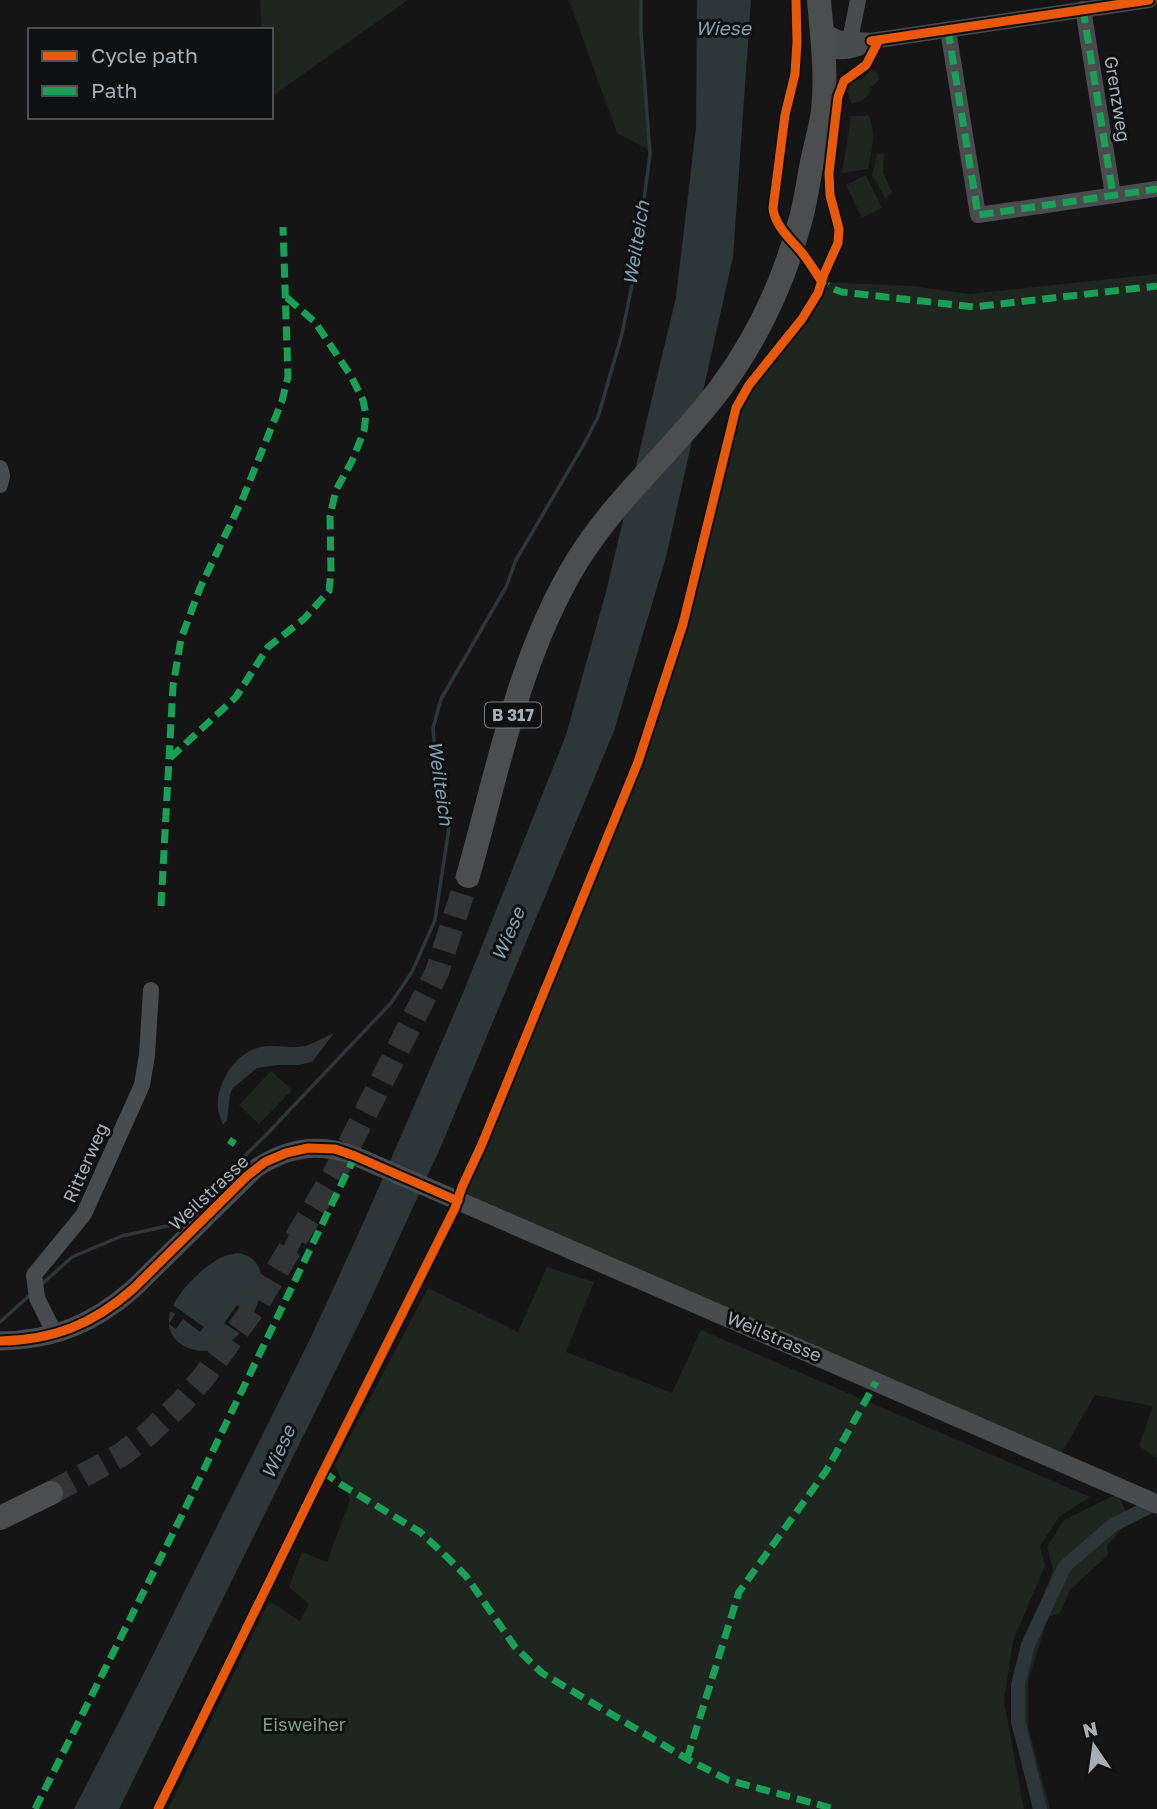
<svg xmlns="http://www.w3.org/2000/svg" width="1157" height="1809" font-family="'Golos Text',sans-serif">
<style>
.green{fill:#1f251f}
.water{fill:#2d3639}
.pier{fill:#151515}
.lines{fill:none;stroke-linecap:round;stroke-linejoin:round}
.stream{stroke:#2d3639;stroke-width:3.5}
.canal{stroke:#2d3639;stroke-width:14}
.primary-tunnel{stroke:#323435;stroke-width:24;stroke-dasharray:24 12;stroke-linecap:butt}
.minor{stroke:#494c4e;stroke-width:16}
.tertiary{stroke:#494c4e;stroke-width:19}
.primary{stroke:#4c4d4f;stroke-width:24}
.quiet{stroke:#1a9f57;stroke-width:7;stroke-dasharray:14 7;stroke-linecap:butt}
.cycleway-casing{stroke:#0f1011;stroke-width:13}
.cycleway{stroke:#e8590c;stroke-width:9}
.labels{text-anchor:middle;stroke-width:6;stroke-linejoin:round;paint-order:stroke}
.shield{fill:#0f1011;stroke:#797f84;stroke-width:2}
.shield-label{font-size:16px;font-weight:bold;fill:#a7aeb5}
.street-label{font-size:18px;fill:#a7aeb5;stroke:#0f1011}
.park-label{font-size:18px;fill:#849e80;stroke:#0f1011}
.water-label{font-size:19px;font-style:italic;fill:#81a1ad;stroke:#0f1011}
</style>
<rect width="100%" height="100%" fill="#151515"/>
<g class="green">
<polygon points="260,0 408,0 271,97 271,30 262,30"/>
<polygon points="569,0 639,0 651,151 617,133"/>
<polygon points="871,70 878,73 879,80 871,87 869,94 863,100 852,104 847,91 850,86 847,84 863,78"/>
<path d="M868 114C877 134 872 148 868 169L842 173 851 116H865Z"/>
<polygon points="877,153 884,154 883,172 892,193 885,198 872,175"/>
<polygon points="866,175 882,208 862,218 846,185"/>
<path d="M1157 274V1458L1139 1446 1153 1406 1095 1395 1057 1461 458 1201 462 1187 638 762 683 624 736 408C757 362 803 330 822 282L913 286 969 294Z"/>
<polygon points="271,1071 292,1090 259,1124 239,1105"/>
<polygon points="547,1267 594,1282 566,1352 672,1393 701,1330 1090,1497 1059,1517 1040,1546 1045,1566 1013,1641 1004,1701 1024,1809 168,1809 269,1601 300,1621 309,1604 289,1587 302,1552 327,1562 350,1500 335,1465 428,1288 518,1332"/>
<polygon points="1117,1494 1130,1519 1107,1546 1108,1555 1070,1590 1060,1613 1048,1617 1028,1682 1028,1726 1050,1809 1034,1809 1013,1705 1016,1679 1034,1619 1053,1570 1047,1547 1064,1520"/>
</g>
<g class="water">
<polygon points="697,0 751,0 733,257 666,557 614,731 442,1144 369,1303 119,1809 74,1809 143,1675 312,1335 365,1219 463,993 566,735 606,592 676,297 696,128"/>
<path d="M334 1033 312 1062 299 1065H278L257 1068 233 1088 230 1094 227 1120 223 1125C221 1120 219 1114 218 1109 215 1084 236 1052 261 1047 276 1044 291 1049 305 1046 315 1043 325 1037 334 1033Z"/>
<path d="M294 1231 301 1233 303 1240 293 1261C287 1262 283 1260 280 1255L289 1234Z"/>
<path d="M237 1253C291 1259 247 1362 195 1350 186 1348 178 1344 173 1336 155 1310 200 1268 222 1257 227 1255 232 1254 237 1253Z"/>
</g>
<g class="pier">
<polygon points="170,1303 204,1327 200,1332 183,1319 176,1329 169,1324 175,1314 168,1309"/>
<polygon points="237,1305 255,1317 242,1335 224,1323"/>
</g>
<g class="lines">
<g class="stream">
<polyline points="42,1284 72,1257 122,1236 176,1224 265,1136 391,1003 412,972 435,920 450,821 435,752 433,728 441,699 506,587 516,560 583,446 598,417 622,334 634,275 650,154 641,32 641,0"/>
<polyline points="0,1322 31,1294"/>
</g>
<polyline class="canal" points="1040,1809 1018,1721 1018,1685 1028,1645 1065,1566 1113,1525 1157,1503"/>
<polyline class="primary-tunnel" points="51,1493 121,1455 148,1434 181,1403 203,1378 259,1301 336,1171 437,972 468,876"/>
<g class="minor">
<polyline points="1083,9 1113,195"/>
<path d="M821 27C837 43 850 39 871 41L1149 0"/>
<polyline points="948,30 978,215 1157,189"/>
<polyline points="850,40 858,0"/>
<path d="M822 47C835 53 851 53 864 45"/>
<polyline points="0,468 2,476 0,485"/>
<polyline points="55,1334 37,1298 34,1275 84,1214 142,1085 147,1055 151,990"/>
</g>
<path class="tertiary" d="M0 1341C54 1340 93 1324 133 1289L255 1169C286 1148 320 1142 355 1156L1157 1504"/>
<g class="primary">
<path d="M468 876C498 770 519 656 577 561 618 495 676 448 722 386 757 338 783 283 799 225 806 203 808 180 813 158 816 142 821 127 823 111 827 75 822 36 819 0"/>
<polyline points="0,1518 51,1493"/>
</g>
<g class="quiet">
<polyline points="1083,9 1113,195"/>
<polyline points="948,30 978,215 1157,189"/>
<path d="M818 276C825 285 832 289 842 292L974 307 1157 286"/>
<polyline points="170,758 236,697 268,647 304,619 329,591 331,572 330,516 336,490 352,461 364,431 366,415 363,400 351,376 315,322 286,297"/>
<polyline points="161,906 173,686 181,639 200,588 243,498 282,401 288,377 283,227"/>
<polyline points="229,1140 235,1144"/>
<polyline points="323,1471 337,1482 420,1532 447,1557 466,1576 515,1647 542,1673 687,1759 728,1780 835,1809"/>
<polyline points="687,1759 739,1592 826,1471 876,1382"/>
<polyline points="35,1809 182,1515 355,1156"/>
</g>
<g class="cycleway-casing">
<g id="cycleway">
<path d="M796 0 797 42 795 74 785 115 773 208C775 227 792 240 803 254 810 263 816 273 822 282"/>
<polyline points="871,41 1149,0"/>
<path d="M0 1341C54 1340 93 1324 133 1289L247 1176 265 1162 286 1153 308 1148 335 1149 355 1156 458 1201"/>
<polyline points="158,1809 322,1474 455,1208 462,1187 482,1144 638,762 683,624 736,408 749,385 802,319 818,293 824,274 838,243 839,229 830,195 829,173 838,97 844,81 866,65 879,40"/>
</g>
</g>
<use href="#cycleway" class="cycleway"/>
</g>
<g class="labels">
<rect class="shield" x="485" y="702.5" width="56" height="25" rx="5"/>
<g class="shield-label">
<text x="513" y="721">B 317</text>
</g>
<g class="street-label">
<text transform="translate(1117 99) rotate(81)" y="6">Grenzweg</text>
<text transform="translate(86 1163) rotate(-66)" y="6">Ritterweg</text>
<text transform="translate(209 1193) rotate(-43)" y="6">Weilstrasse</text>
<text transform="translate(774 1337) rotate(23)" y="6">Weilstrasse</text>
</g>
<g class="park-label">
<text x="304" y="1731">Eisweiher</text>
</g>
<g class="water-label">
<text x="723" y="35">Wiese</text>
<text transform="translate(636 243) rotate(-81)" y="7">Weilteich</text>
<text transform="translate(441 783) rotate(82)" y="7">Weilteich</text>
<text transform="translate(508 934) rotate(-67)" y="7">Wiese</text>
<text transform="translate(278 1452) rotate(-66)" y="7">Wiese</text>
</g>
</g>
<rect x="28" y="28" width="245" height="91" fill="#0f1011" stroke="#4c4f53" stroke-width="2"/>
<rect x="42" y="51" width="35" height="10" fill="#e8590c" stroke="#4c4f53" stroke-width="2"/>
<text x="91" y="63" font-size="21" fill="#a7aeb5">Cycle path</text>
<rect x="42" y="86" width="35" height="10" fill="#1a9f57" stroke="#4c4f53" stroke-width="2"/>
<text x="91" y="98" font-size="21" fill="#a7aeb5">Path</text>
<g transform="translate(1094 1746) rotate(347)" stroke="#0f1011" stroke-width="5" paint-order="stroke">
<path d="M0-5L12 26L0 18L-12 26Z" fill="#a7aeb5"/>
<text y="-10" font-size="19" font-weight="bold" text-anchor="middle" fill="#a7aeb5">N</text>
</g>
</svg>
